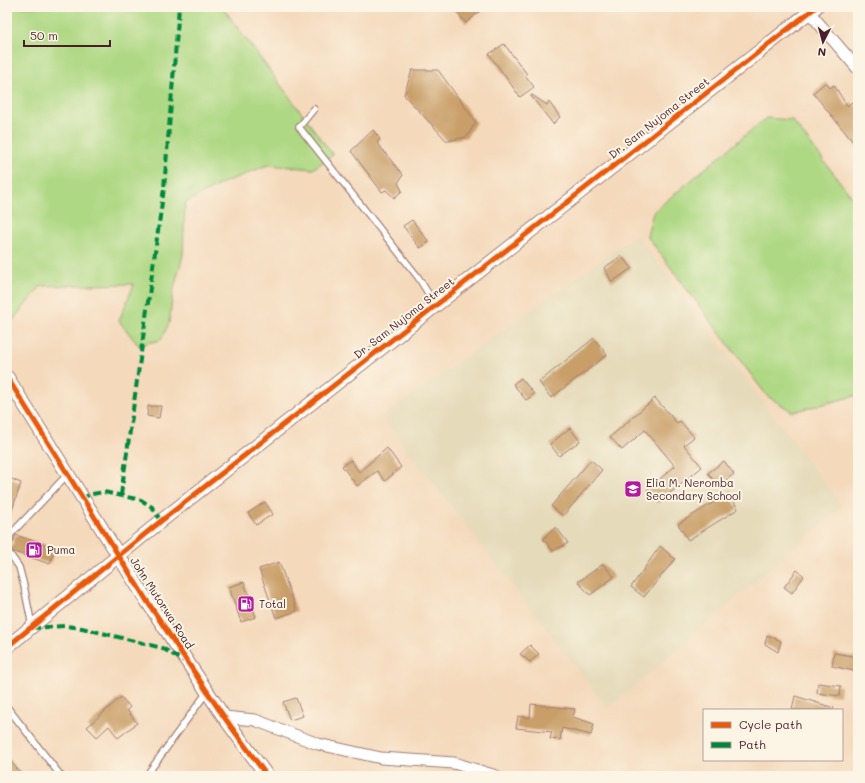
<svg xmlns="http://www.w3.org/2000/svg" width="865" height="783" font-family="Mali,sans-serif">
<style>
.built{fill:#e5daba}
.green{fill:#aed883;stroke:#7c7c57}
.building{fill:#c99e68}
.lines{fill:none;stroke-linecap:round;stroke-linejoin:round}
.service-casing{stroke:#9f7c73;stroke-width:8}
.minor-casing{stroke:#9f7c73;stroke-width:13}
.tertiary-casing{stroke:#9f7c73;stroke-width:15}
.service{stroke:#fff;stroke-width:5.5}
.minor{stroke:#fff;stroke-width:11}
.tertiary{stroke:#fff;stroke-width:13}
.quiet{stroke:#00873e;stroke-width:4;stroke-dasharray:8 4;stroke-linecap:butt}
.cycleway-casing{stroke:#fcf5e5;stroke-width:8}
.cycleway{stroke:#e8590c;stroke-width:5}
.labels{text-anchor:middle;stroke-width:4;stroke-linejoin:round;paint-order:stroke}
.street-label{font-size:11px;fill:#4a1f2b;stroke:#fcf5e5}
.poi-label{font-size:11px;fill:#4a1f2b;stroke:#fcf5e5;text-anchor:start}
</style>
<rect width="100%" height="100%" fill="#fcf5e5"/>
<filter id="ink" filterUnits="userSpaceOnUse"><feTurbulence type="fractalNoise" baseFrequency=".025" numOctaves="2"/><feDisplacementMap in="SourceGraphic" scale="8" xChannelSelector="R" yChannelSelector="G"/><feConvolveMatrix kernelMatrix="1 2 1 2 8 2 1 2 1" color-interpolation-filters="sRGB"/></filter>
<filter id="wash" filterUnits="userSpaceOnUse"><feTurbulence type="fractalNoise" baseFrequency=".012" numOctaves="4" result="noise"/><feDisplacementMap in="SourceGraphic" scale="16" xChannelSelector="R" yChannelSelector="G"/><feGaussianBlur stdDeviation="0.9" result="paint"/><feColorMatrix in="noise" values="0 0 0 0 0 0 0 0 0 0 0 0 0 0 0 0 0 1.4 0 .05"/><feComposite in="paint" operator="in"/></filter>
<g filter="url(#wash)">
<rect width="100%" height="100%" fill="#f4d9bb"/>
<polygon class="built" points="636,235 842,506 608,709 382,417"/>
<g class="green">
<polygon points="7,7 222,7 333,155 313,169 268,165 223,183 185,203 183,255 173,292 169,323 161,340 138,345 119,321 134,284 41,286 7,327"/>
<polygon points="766,118 792,120 858,205 858,395 793,412 767,396 647,236 653,212"/>
</g>
<g id="blocks">
<g class="building">
<polygon points="452,7 485,7 466,23"/>
<polygon points="504,44 527,74 525,75 534,87 520,97 489,54"/>
<polygon points="412,70 438,70 476,122 467,137 447,141 404,95"/>
<polygon points="826,82 830,88 834,85 847,106 852,102 854,106 858,105 858,148 813,93"/>
<polygon points="532,95 547,105 549,102 560,117 553,124 531,96"/>
<polygon points="373,130 380,139 377,143 403,175 398,183 402,191 394,198 386,190 382,192 351,151"/>
<polygon points="412,220 429,242 420,248 403,226"/>
<polygon points="621,256 632,268 612,282 604,268"/>
<polygon points="594,338 607,355 551,398 539,382"/>
<polygon points="521,378 534,394 526,400 513,384"/>
<polygon points="655,398 677,423 680,421 694,437 684,445 702,467 658,503 647,490 675,466 645,430 622,450 610,437"/>
<polygon points="148,406 161,406 159,418 147,416"/>
<polygon points="570,428 580,441 559,456 550,444"/>
<polygon points="387,448 401,467 385,481 377,471 357,486 342,466 351,460 359,472"/>
<polygon points="591,460 602,470 563,516 551,506"/>
<polygon points="724,461 734,474 718,486 708,473"/>
<polygon points="7,477 21,483 9,519 7,519"/>
<polygon points="729,493 738,509 688,540 678,524"/>
<polygon points="265,502 273,514 256,525 248,513"/>
<polygon points="556,527 568,543 553,551 543,539"/>
<polygon points="16,535 55,548 50,564 14,552 11,548"/>
<polygon points="660,546 675,559 644,597 631,587"/>
<polygon points="279,562 297,611 276,618 259,569"/>
<polygon points="603,564 614,577 590,595 578,582"/>
<polygon points="797,570 804,576 792,593 784,587"/>
<polygon points="244,582 256,617 241,622 229,587"/>
<polygon points="767,635 781,641 778,652 765,644"/>
<polygon points="530,645 539,654 530,662 520,654"/>
<polygon points="834,653 858,657 858,672 832,666"/>
<polygon points="818,683 841,686 840,696 817,693"/>
<polygon points="795,696 834,708 833,710 792,710"/>
<polygon points="121,697 130,707 127,710 137,723 118,738 109,726 97,737 87,727"/>
<polygon points="296,698 303,716 290,720 283,702"/>
<polygon points="531,704 575,709 573,717 594,724 591,735 562,728 560,740 550,739 552,732 516,728 518,716 530,718"/>
<polygon points="7,757 23,776 7,776"/>
</g>
</g>
</g>
<g filter="url(#ink)">
<use href="#blocks" fill-opacity="0" stroke="#9f7c73" stroke-width="1"/>
<g class="lines">
<g class="service-casing">
<g id="service">
<polyline points="314,109 299,127 418,277 436,306"/>
<polyline points="7,546 11,534 67,475"/>
<polyline points="7,550 19,567 24,586 32,626"/>
<polyline points="7,707 61,776"/>
<polyline points="146,776 207,692"/>
</g>
</g>
<g class="minor-casing">
<g id="minor">
<polyline points="809,12 858,69"/>
<polyline points="224,717 255,720 318,744 381,758 454,763 496,776"/>
</g>
</g>
<g class="tertiary-casing">
<g id="tertiary">
<polyline points="7,377 147,601 224,717 267,776"/>
<polyline points="7,647 161,521 816,7"/>
</g>
</g>
<use href="#service" class="service"/>
<use href="#minor" class="minor"/>
<use href="#tertiary" class="tertiary"/>
<g class="quiet">
<polyline points="121,495 164,188 179,7"/>
<polyline points="81,498 92,494 104,492 141,500 152,507 161,521"/>
<polyline points="32,628 65,626 82,628 162,648 184,661"/>
</g>
<g class="cycleway-casing">
<g id="cycleway">
<polyline points="7,377 147,601 224,717 267,776"/>
<polyline points="7,647 161,521 816,7"/>
</g>
</g>
<use href="#cycleway" class="cycleway"/>
</g>
</g>
<defs>
<g id="school-square" transform="scale(0.9)"><rect x="-9" y="-9" width="18" height="18" rx="4" fill="#b5179e" stroke="#fcf5e5"/><path d="M0-5L7-2L0 1L-7-2ZM-4 1L0 2.5L4 1V4Q0 6-4 4Z" fill="#fff"/></g>
<g id="fuel-square" transform="scale(0.9)"><rect x="-9" y="-9" width="18" height="18" rx="4" fill="#b5179e" stroke="#fcf5e5"/><path d="M-5.5-6h7V0h2V4h1.3V-2.5L3-4.5l.8-.8L6-3V5H2.5V1h-1V6h-7ZM-4.2-4.7v3.2H.2V-4.7Z" fill="#fff"/></g>
</defs>
<g fill-rule="evenodd">
<use href="#school-square" x="633" y="489"/>
<use href="#fuel-square" x="34" y="550"/>
<use href="#fuel-square" x="246" y="604"/>
</g>
<g class="labels">
<g class="street-label">
<text transform="translate(659 118) rotate(-38)" y="4">Dr. Sam Nujoma Street</text>
<text transform="translate(404 318) rotate(-38)" y="4">Dr. Sam Nujoma Street</text>
<text transform="translate(162 603) rotate(57)" y="4">John Mutorwa Road</text>
</g>
<g class="poi-label">
<text x="646" y="487">Elia M. Neromba<tspan x="646" dy="13">Secondary School</tspan></text>
<text x="47" y="554">Puma</text>
<text x="259" y="608">Total</text>
</g>
</g>
<rect width="865" height="783" fill="none" stroke="#fcf5e5" stroke-width="24"/>
<rect x="703" y="709" width="140" height="52" fill="#fcf5e5" stroke="#b59f9b"/>
<rect x="711" y="722" width="20" height="6" fill="#e8590c" stroke="#b59f9b"/>
<text x="739" y="729" font-size="12" fill="#4a1f2b">Cycle path</text>
<rect x="711" y="742" width="20" height="6" fill="#00873e" stroke="#b59f9b"/>
<text x="739" y="749" font-size="12" fill="#4a1f2b">Path</text>
<g transform="translate(823 42) rotate(186)" stroke="#fcf5e5" stroke-width="3" paint-order="stroke">
<path d="M0-3L7 15L0 10L-7 15Z" fill="#4a1f2b"/>
<text y="-6" font-size="11" font-weight="bold" text-anchor="middle" fill="#4a1f2b">N</text>
</g>
<path d="M24 40v6h86v-6" fill="none" stroke="#4a1f2b" stroke-width="2"/>
<text x="30" y="40" font-size="12" fill="#4a1f2b" stroke="#fcf5e5" stroke-width="3" paint-order="stroke">50 m</text>
</svg>
